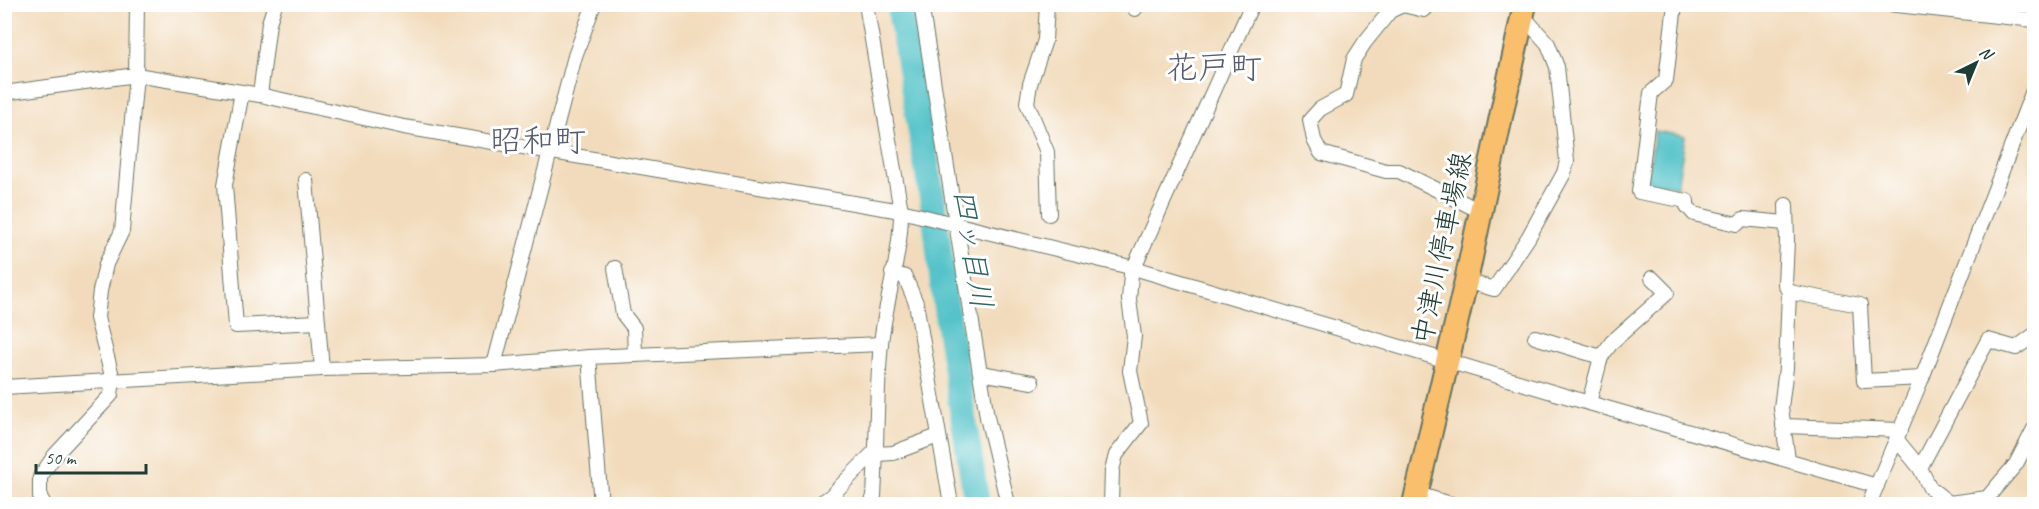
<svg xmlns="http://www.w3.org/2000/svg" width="2039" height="509" font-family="Caveat,'Klee One',sans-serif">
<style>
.water{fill:#55c3c9;stroke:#3a807e;stroke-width:1.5}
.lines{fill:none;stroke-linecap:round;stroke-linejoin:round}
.river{stroke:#55c3c9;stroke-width:26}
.street-casing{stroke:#697464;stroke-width:16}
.primary-casing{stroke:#697464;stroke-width:26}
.street{stroke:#fff;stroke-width:14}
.primary{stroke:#f9bf6d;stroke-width:22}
.labels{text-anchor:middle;stroke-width:6;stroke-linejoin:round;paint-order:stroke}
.street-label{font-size:28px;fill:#1f3d34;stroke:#fff}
.water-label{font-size:30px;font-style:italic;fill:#2f6561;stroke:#fff}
.quarter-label{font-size:32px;fill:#595c6c;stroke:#fff}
</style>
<rect width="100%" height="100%" fill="#fff"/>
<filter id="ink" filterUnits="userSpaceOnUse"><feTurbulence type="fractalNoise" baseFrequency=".0167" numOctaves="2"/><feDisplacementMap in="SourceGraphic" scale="12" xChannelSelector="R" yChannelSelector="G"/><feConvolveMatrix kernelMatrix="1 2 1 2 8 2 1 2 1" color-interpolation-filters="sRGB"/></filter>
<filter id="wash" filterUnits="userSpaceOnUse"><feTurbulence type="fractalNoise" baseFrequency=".008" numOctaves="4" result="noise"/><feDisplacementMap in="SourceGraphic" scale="24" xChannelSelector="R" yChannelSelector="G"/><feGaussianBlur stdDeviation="1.35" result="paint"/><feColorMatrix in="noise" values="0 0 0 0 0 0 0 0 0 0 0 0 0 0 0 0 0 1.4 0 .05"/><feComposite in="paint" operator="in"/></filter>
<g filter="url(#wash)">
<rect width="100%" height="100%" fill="#f2dbbc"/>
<polygon class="water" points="1655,131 1685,136 1677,187 1647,181"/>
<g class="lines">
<polyline class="river" points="899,4 934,209 945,302 977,504"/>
</g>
</g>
<g filter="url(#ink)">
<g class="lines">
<g class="street-casing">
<g id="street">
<path d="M866 4 901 211C901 255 886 299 881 343 876 394 877 445 874 496L871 504"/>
<polyline points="921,4 987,417 1008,504"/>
<polyline points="1047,4 1045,40 1030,84 1027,103 1047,152 1049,214"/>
<polyline points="1430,4 1424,10 1403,5 1390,11 1365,42 1354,59 1346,95 1320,109 1310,120 1314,140 1321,153 1386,171 1399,171 1480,211"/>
<polyline points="1675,4 1666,80 1651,93 1639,192 1687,201 1687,206 1694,214 1737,224 1743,219 1785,223"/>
<polyline points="1888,4 2034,20"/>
<polyline points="1135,9 1136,4"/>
<polyline points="242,92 225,185 236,326 318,322"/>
<polyline points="4,93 136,75 260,95 404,127 901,211 1134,268 1589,403 1877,486"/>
<polyline points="260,95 269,23 275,4"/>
<polyline points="306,180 322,369"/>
<polyline points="1786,205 1787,241 1785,284 1789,292 1786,368 1781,408 1788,460"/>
<polyline points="615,268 623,314 634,328 635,355"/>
<polyline points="892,273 905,277 916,303 951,504"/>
<polyline points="1466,281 1494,289 1528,238 1564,173 1567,161 1557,67 1548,44 1523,16"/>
<polyline points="1789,292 1860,305 1864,381 1922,378"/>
<polyline points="1535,337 1601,357"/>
<polyline points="589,357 601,504"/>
<polyline points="494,365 575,56 594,4"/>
<polyline points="981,373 1032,382"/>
<polyline points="4,387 322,369 494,365 589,357 881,344"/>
<polyline points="1589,403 1601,357 1612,342 1667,293 1652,278"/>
<polyline points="1783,426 1901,430"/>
<polyline points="1897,440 1920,468 1988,340 2016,348 2034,335"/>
<polyline points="877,454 893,453 938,436"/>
<polyline points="1920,468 1930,488 1949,503 1987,498 2016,464 2034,429"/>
<polyline points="1417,494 1451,504"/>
<polyline points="44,504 40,497 40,477 55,455 111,395 113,380 97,318 100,291 106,264 122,231 136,75 137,4"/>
<polyline points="819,504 830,497 877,449"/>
<polyline points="1111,504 1112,470 1116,455 1141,423 1130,371 1134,336 1129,300 1131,274 1252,4"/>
<polyline points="1869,504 1922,378 2034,88"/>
</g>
</g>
<g class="primary-casing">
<polyline id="primary" points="1414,504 1466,281 1525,4"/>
</g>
<use href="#street" class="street"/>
<use href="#primary" class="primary"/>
</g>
</g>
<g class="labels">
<g class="street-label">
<text transform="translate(1441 248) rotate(-78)" y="10">中津川停車場線</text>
</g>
<g class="water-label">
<text transform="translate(973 249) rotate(81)" y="10">四ッ目川</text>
</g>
<g class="quarter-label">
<text x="1214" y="78">花戸町</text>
<text x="538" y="151">昭和町</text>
</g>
</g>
<rect width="2039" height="509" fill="none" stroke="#fff" stroke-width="24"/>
<g transform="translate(1976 63) rotate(43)" stroke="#ffffff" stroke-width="4.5" paint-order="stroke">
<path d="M0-4.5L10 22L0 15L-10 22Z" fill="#1f3d34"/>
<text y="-9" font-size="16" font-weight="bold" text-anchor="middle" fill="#1f3d34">N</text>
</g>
<path d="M36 464v9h110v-9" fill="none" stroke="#1f3d34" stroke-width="3"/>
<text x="45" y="464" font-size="18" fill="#1f3d34" stroke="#ffffff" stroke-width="4.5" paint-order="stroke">50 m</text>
</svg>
